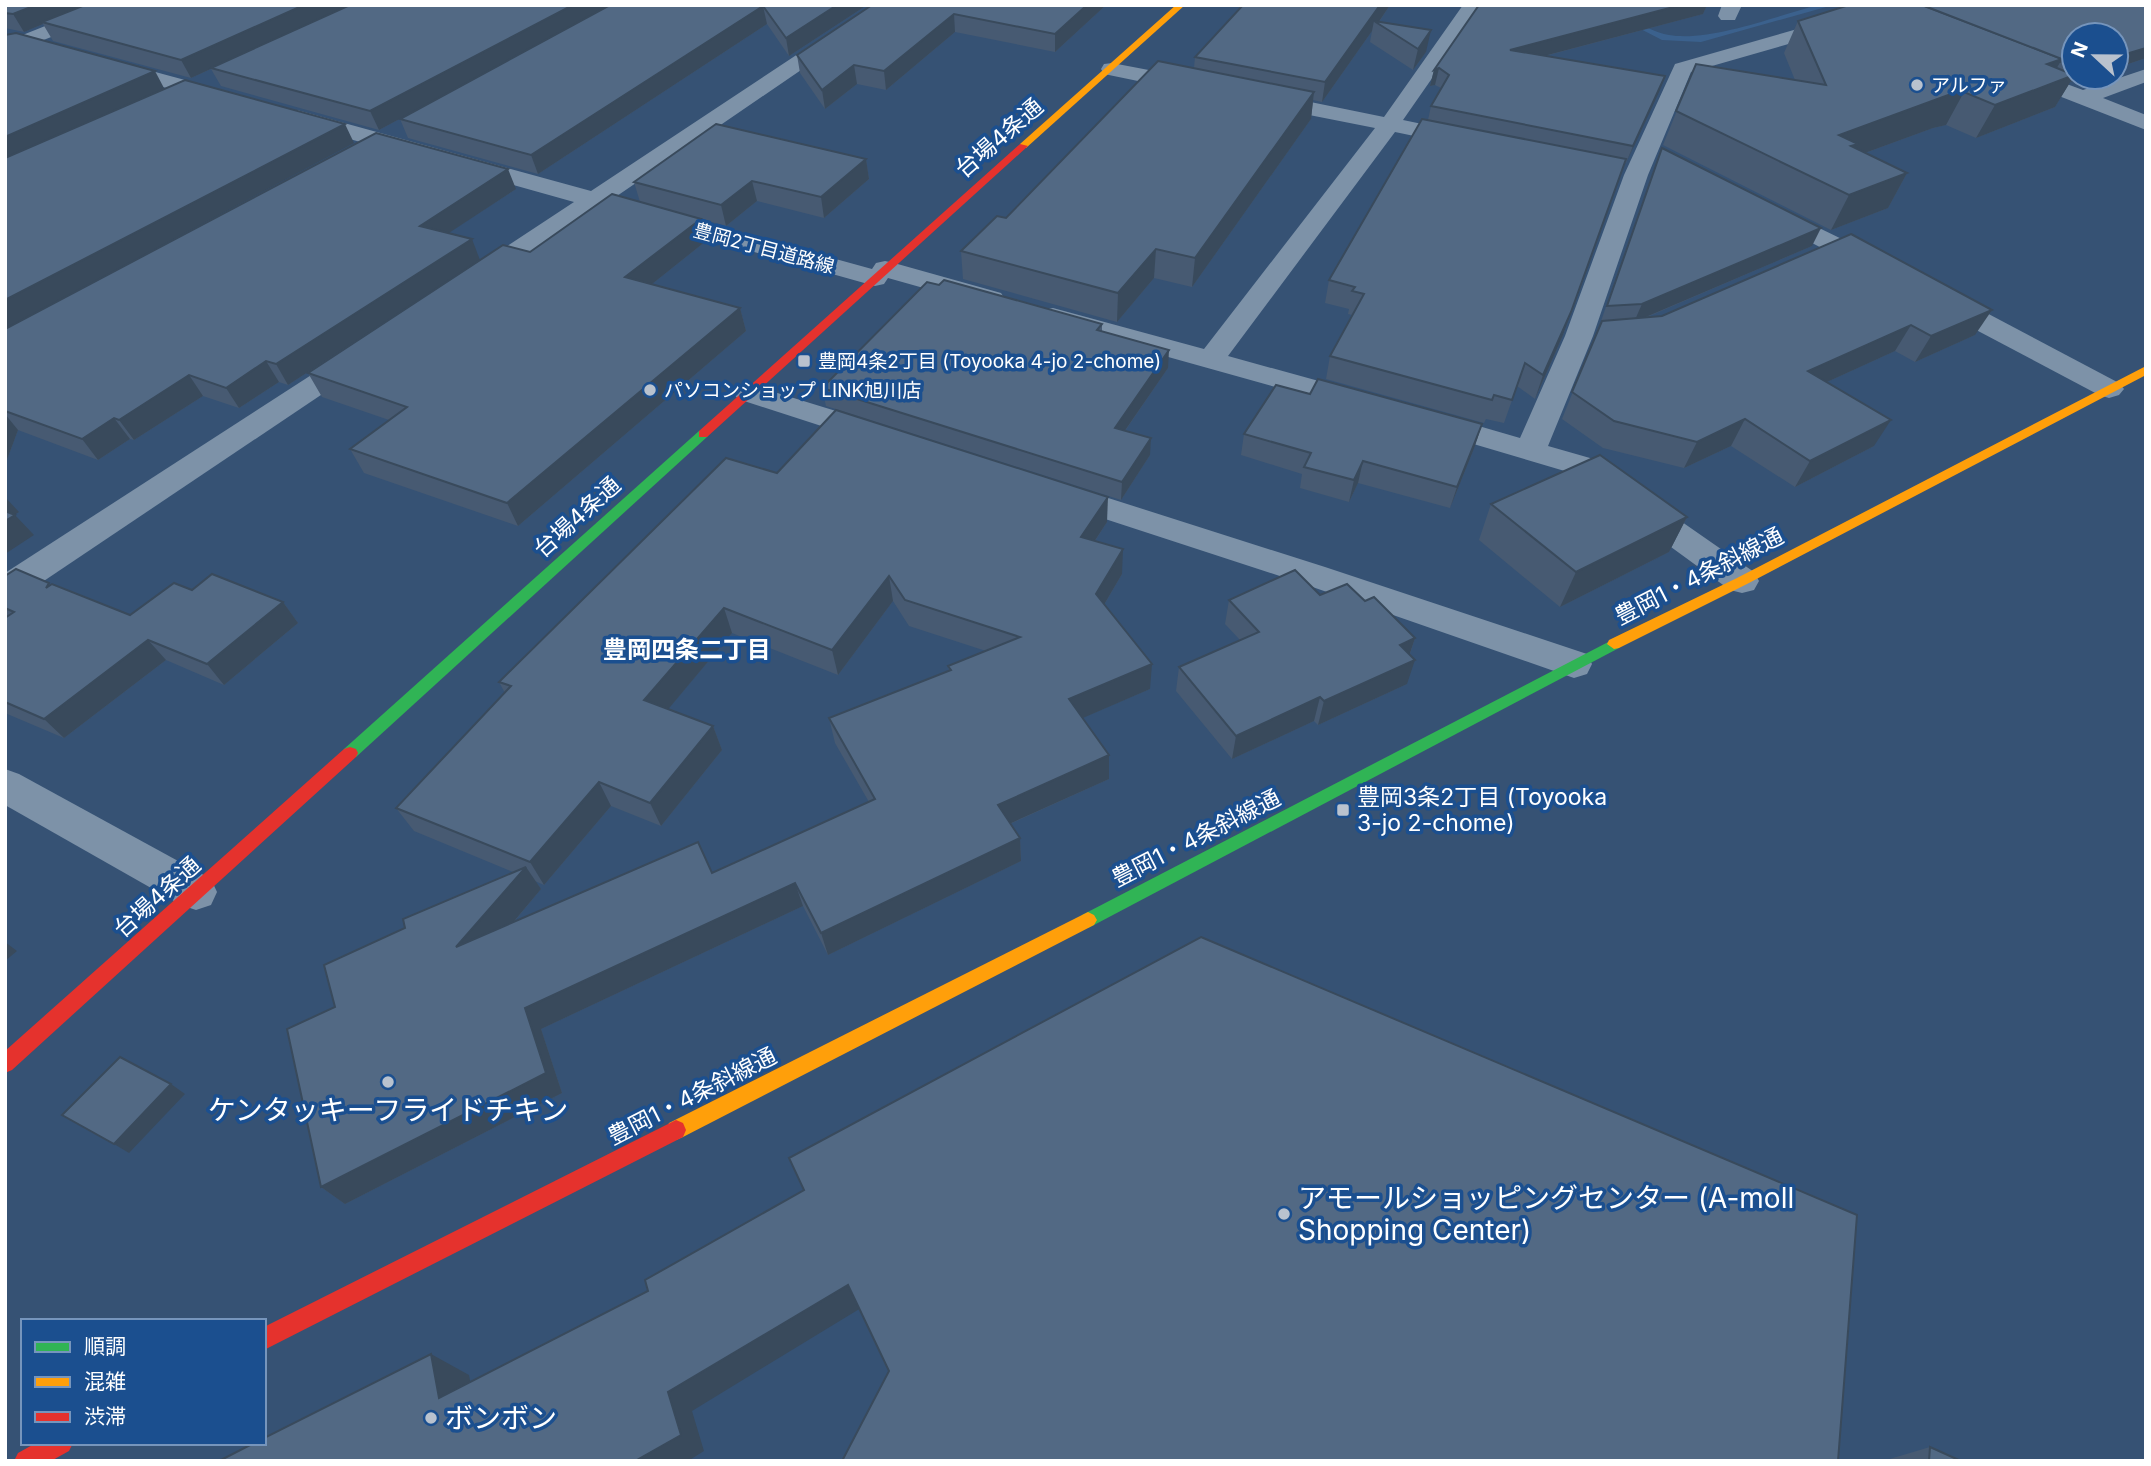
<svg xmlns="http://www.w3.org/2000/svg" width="2151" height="1466" font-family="Inter,'Noto Sans JP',sans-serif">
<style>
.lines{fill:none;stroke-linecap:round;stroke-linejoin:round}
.stream{fill:#3b618d;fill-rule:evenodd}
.street{fill:#7d92a8;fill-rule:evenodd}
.fast{fill:#30b455;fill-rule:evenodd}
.slow{fill:#ff9f0a;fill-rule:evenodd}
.jam{fill:#e5322d;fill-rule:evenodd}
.wall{fill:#475a72;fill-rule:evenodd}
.shaded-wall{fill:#394a5c}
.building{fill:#526984;stroke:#394a5c;stroke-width:2}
.poi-dot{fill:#b9c2ce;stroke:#1b4f8f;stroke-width:2.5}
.labels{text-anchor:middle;stroke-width:7;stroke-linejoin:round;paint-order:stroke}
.far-poi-label{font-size:19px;fill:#fff;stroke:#1b4f8f;text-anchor:start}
.far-street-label{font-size:19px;fill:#fff;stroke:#1b4f8f}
.street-label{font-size:23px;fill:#fff;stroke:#1b4f8f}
.poi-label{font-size:23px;fill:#fff;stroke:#1b4f8f;text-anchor:start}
.neighbourhood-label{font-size:24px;font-weight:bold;fill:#fff;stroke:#1b4f8f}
.near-poi-label{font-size:28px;fill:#fff;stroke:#1b4f8f;text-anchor:start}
</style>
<rect width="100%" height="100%" fill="#365274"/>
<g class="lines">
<path class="stream" d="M1594 5C1622 5 1642 31 1669 35 1710 42 1776 16 1818 5H1833L1701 42 1662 40Z"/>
<g class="street">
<polygon points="98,5 126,5 123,9 5,55 5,42"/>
<polygon points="872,5 896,5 614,198 872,269 876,263 885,261 894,263 1001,293 1005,299 1001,305 991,307 888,278 884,284 875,286 598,208 486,284 477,286 468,284 464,278 468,272 574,202 289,122 286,117 289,112 297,110 591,191"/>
<polygon points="1463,5 1483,5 1403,120 1475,135 1479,140 1475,145 1467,147 1395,132 1228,356 1373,396 1377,402 1373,408 1362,411 1351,408 1043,322 1039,316 1043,310 1053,308 1204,349 1375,128 1254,104 1251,99 1254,94 1262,92 1384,117"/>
<polygon points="1722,5 1742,5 1735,20 1721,20 1718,16"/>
<polygon points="1881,5 1914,5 1911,9 1691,72 1648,175 1593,336 1548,446 1590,458 1754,572 1759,581 1754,590 1742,593 1730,590 1568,472 1416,427 1412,420 1416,413 1427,411 1520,438 1565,336 1624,175 1675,64"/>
<polygon points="111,60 233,93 236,98 233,103 225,105 104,70 100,66 104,62"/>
<polygon points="1112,63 1196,79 1204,81 1207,86 1204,91 1196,93 1104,74 1101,69 1104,64"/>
<polygon points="2018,66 2083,90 2146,69 2146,82 2103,98 2146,115 2146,130 2010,77 2007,72 2010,67"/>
<polygon points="1770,204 1887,261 1891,267 1887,273 1878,275 1869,273 1761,216 1758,211 1761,206"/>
<polygon points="1937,290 1947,292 2119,383 2124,389 2119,395 2109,398 2099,395 1927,304 1923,298 1927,292"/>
<polygon points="360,347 370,350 374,356 370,362 17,599 5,602 5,573 350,350"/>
<polygon points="748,384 888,427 892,434 888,441 877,444 738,399 733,393 738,387"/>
<polygon points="1058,482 1325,567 1587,654 1592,664 1587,674 1574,678 1301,583 1047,500 1042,493 1047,486"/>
<polygon points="5,769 19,774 211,879 217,892 211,905 196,910 181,905 5,805"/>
</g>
<g class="fast">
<polygon points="703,430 709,434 707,437 356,757 344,757 342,753 344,749 699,431"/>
<polygon points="1614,639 1621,644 1619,648 1094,925 1088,928 1082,925 1079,920 1082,915"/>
</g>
<g class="slow">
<polygon points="1176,5 1185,5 1026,148 1020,148 1020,144"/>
<polygon points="2146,366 2146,375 1747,584 1619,648 1614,649 1607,644 1609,640 1737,578"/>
<polygon points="1088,912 1094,915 1097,920 1094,925 683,1137 676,1140 669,1137 666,1130 669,1123"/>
</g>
<g class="jam">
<polygon points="1020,144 1028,146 707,437 699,437 699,431"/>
<polygon points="350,747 356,749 358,753 356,757 12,1070 5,1073 5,1051 344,749"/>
<polygon points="676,1120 683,1123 686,1130 683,1137 264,1350 264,1327"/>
<polygon points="36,1443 73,1443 69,1451 51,1461 14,1461 18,1453"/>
</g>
</g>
<g class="wall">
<polygon points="5,5 867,5 789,56 767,24 538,174 408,138 400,119 465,84 379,130 221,86 211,69 191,78 53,41 43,24 24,32 5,28"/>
<polygon points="872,5 1106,5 1055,52 955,32 886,90 857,84 825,109 800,73 797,55"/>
<polygon points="1243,5 1390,5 1379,22 1426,52 1413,70 1370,42 1372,31 1322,102 1313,100 1311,119 1192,287 1154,278 1117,322 963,279 961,251 1006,218 1194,68 1195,57"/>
<polygon points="1479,5 1707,5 1703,14 1545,56 1659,92 1626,163 1625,163 1563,335 1535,399 1517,386 1504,423 1486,419 1484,423 1326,379 1330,356 1352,315 1348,314 1349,309 1325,303 1329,280 1428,120 1431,106 1441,88 1435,85 1430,86 1434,70"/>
<polygon points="1849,5 2146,5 2146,58 2116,68 2116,35 2074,35 2074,77 2087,77 2070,82 2055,107 1976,138 1946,125 1933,128 1865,153 1907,173 1888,208 1831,230 1663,145 1696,64 1795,80 1784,53 1798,21"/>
<polygon points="866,159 869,179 824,218 757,201 726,226 701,219 706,241 652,284 740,308 746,331 518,526 364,473 350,449 389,420 322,397 308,373 530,252 640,202 634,182"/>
<polygon points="1655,166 1812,246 1647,317 1662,316 1851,234 1975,335 1915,362 1895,351 1827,382 1874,446 1795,487 1731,446 1684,468 1603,448 1562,419 1600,324"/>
<polygon points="516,189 448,233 480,260 288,385 279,382 239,408 203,396 134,440 130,439 98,460 18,430 5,465 5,329"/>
<polygon points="1102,324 1102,331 1168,368 1125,431 1150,455 1121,500 826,406 822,388"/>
<polygon points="1244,434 1475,446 1450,508 1358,483 1349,502 1300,488 1302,474 1241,455"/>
<path d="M777 473 1107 522 1095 541 1122 574 1104 605 1150 689 1082 718 1109 779 1010 824 1020 838 1021 861 828 955 803 906 541 1029 562 1093 345 1204 321 1187 335 1007 405 928 513 872 414 831 396 808 505 693 499 682ZM893 601 909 626 986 651 948 666 949 670 829 718 835 743 869 802 712 873 513 923 541 889 535 881 544 885 611 806 661 826 722 750 713 726 668 709 732 633 838 675Z"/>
<polygon points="1491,504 1687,517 1669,552 1560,607 1479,540"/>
<polygon points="5,576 51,585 130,615 192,590 283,602 298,623 224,685 166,660 64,738 5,713"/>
<polygon points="1320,595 1365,601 1415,638 1410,654 1407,684 1318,725 1314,721 1232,759 1176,691 1179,667 1240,640 1225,624 1229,600"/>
<polygon points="1930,1447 1961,1461 1883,1461"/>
</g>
<g class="shaded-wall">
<polygon points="36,5 90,5 42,22 43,24 24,32 13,14"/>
<polygon points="304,5 351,5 191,78 181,60"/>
<polygon points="573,5 611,5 379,130 370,111"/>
<polygon points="837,5 867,5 789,56 786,38"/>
<polygon points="1087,5 1106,5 1055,52 1055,34"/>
<polygon points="1380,5 1390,5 1378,23 1374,21 1372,31 1322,102 1325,82"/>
<polygon points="1681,5 1707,5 1703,14 1506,66 1510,50"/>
<polygon points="763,6 767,24 538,174 531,155"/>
<polygon points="954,14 955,32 886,90 884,71"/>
<polygon points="1431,30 1426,52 1413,70 1418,49"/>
<polygon points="2146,48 2146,58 2116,68 2116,57"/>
<polygon points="2062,59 2047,85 2074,75 2074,76 2055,107 1976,138 1995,105 2047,64"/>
<polygon points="854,65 857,84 825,109 822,90"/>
<polygon points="1439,68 1435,85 1430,86 1434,70"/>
<polygon points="155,71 165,90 5,162 5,137"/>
<polygon points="1665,76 1659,92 1626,163 1633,146"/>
<polygon points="2074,77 2087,77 2071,82"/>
<polygon points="1314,92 1311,119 1192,287 1195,258"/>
<polygon points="1964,92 1946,125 1933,128 1851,158 1839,135 1951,94"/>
<polygon points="345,124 354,143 5,329 5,300"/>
<polygon points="866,159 869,179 824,218 821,197"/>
<polygon points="508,169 516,189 429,246 420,226"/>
<polygon points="1907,173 1888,208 1831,230 1849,195"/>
<polygon points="752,181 757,201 726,226 721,205"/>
<polygon points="1618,181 1563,335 1535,399 1543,375"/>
<polygon points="701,219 706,241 632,300 625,277"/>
<polygon points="1821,228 1812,246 1634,322 1642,304"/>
<polygon points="472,239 480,260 288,385 276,364"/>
<polygon points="1156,249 1154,278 1117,322 1118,293"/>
<polygon points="740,308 746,331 518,526 507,503"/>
<polygon points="1992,310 1975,335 1915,362 1931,336"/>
<polygon points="1911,325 1895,351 1794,397 1808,371"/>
<polygon points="1169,350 1168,368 1115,445 1115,428"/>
<polygon points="266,361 279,382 239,408 226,388"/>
<polygon points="189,375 203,396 134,440 119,420"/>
<polygon points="5,414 18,430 5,465"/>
<polygon points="114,418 130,439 98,460 82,439"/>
<polygon points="1745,419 1731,446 1684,468 1697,442"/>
<polygon points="1891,420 1874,446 1795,487 1810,461"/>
<polygon points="1482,424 1475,446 1450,508 1457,487"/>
<polygon points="1151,438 1150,455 1121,500 1122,482"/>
<polygon points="1363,461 1358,483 1349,502 1354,480"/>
<polygon points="5,497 19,512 5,521"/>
<polygon points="1108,497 1107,522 1081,562 1081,537"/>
<polygon points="15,515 34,535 5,554 5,521"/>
<polygon points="1687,517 1669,552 1560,607 1576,572"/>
<polygon points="1123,549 1122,574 1095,620 1096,594"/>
<polygon points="889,576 893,601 838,675 832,650"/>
<polygon points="283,602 298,623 224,685 207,664"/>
<polygon points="724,608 732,633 655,725 644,700"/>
<polygon points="1415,638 1407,662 1400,645"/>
<polygon points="148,640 166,660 64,738 44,719"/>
<polygon points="1415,660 1407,684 1318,725 1324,701"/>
<polygon points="1152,664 1150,689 1069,724 1069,699"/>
<polygon points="1320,697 1314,721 1232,759 1236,736"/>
<polygon points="713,726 722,750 661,826 650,803"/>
<polygon points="1109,755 1109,779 1000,828 998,805"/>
<polygon points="599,782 611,806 544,885 530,862"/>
<polygon points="1020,838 1021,861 828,955 821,933"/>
<polygon points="526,867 541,889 474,969 456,947"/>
<polygon points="795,883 803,906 541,1029 562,1093 345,1204 321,1187 525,1008"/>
<polygon points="5,942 17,951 5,961"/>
<polygon points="171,1084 185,1094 129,1153 114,1144"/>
<polygon points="848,1285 861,1308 692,1411 704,1451 688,1461 635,1461 668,1392"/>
<polygon points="431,1354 469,1375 477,1416 439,1398"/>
</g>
<g class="building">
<polygon points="5,5 36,5 13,14 5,13"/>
<polygon points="85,5 304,5 181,60 42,22"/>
<polygon points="350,5 573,5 370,111 211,68"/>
<polygon points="610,5 837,5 786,38 763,6 531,155 400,119"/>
<polygon points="872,5 1087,5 1055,34 954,14 884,71 854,65 822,90 797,55"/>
<polygon points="1243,5 1380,5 1325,82 1195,57"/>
<polygon points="1479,5 1681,5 1510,50 1665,76 1633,146 1431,106 1449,75 1439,68 1434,70"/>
<polygon points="1849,5 1922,5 2062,59 2047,64 2074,75 1995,105 1964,92 1951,94 1839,135 1858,144 1851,146 1907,173 1849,195 1676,111 1696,64 1826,85 1798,21"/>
<polygon points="1922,5 2146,5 2146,48 2116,57 2116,35 2074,35 2074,67 2061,62 2062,59"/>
<polygon points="1374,21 1431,30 1418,49"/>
<polygon points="16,33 155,71 5,137 5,35"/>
<polygon points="1158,61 1314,92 1195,258 1156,249 1118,293 961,251 997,216 1006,218"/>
<polygon points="185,80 345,124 5,300 5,158"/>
<polygon points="1422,119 1626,159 1571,312 1543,375 1525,363 1512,400 1494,395 1492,400 1330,356 1364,294 1352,291 1355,287 1329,280"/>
<polygon points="716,124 866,159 821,197 752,181 721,205 634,182"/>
<polygon points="376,133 508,169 420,226 472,239 276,364 266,361 226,388 189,375 119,420 114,418 82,439 5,411 5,329"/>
<polygon points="1662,148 1821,228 1642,304 1607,306"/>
<polygon points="612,194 701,219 625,277 740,308 507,503 350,449 407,407 308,373 503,245 530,252"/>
<polygon points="1851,234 1992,310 1931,336 1911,325 1808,371 1891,420 1810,461 1745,419 1697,442 1614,421 1572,392 1602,321 1662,316"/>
<polygon points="944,280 1102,324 1097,330 1169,350 1115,428 1151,438 1122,482 822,388 927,282 939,285"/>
<polygon points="1318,379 1482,424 1457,487 1363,461 1354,480 1304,467 1311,453 1244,434 1276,385 1310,394"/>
<polygon points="836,410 1108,497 1081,537 1123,549 1096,594 1152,664 1069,699 1109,755 998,805 1020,838 821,933 795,883 525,1008 546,1073 321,1187 287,1029 335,1007 324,965 405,928 403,919 526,867 456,947 698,842 712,873 875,799 829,718 951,670 948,666 1020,637 905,600 889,576 832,650 724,608 644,700 713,726 650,803 599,782 530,862 396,808 511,686 499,682 726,458 777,473"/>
<polygon points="1600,455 1687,517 1576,572 1491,504"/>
<polygon points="5,511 15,515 5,521"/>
<polygon points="16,569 49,583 46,588 52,584 130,615 174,583 192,590 212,574 283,602 207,664 148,640 44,719 5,702 5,618 14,612 5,608 5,576"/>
<polygon points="1295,570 1320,595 1347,584 1365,601 1374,597 1415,638 1400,645 1415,660 1324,701 1320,697 1236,736 1179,667 1259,632 1229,600"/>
<polygon points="1201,937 1857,1215 1838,1461 842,1461 889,1371 848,1285 668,1392 681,1435 635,1461 219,1461 254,1443 264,1443 264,1438 431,1354 439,1398 648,1291 645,1280 804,1190 789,1158"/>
<polygon points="120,1057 171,1084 114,1144 62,1115"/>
<polygon points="1930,1447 1961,1461 1929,1461"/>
</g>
<g class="poi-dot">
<circle cx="1917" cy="85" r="7"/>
<rect x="797" y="354" width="14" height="14" rx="3.5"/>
<circle cx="650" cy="390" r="7"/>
<rect x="1336" y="803" width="14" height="14" rx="3.5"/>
<circle cx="388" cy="1082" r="7"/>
<circle cx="1284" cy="1214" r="7"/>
<circle cx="431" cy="1418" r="7"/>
</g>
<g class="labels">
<g class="far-poi-label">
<text x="1931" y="92">アルファ</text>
<text x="818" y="368">豊岡4条2丁目 (Toyooka 4-jo 2-chome)</text>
<text x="664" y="397">パソコンショップ LINK旭川店</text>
</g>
<g class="far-street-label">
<text transform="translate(764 248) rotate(15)" y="7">豊岡2丁目道路線</text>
</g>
<g class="street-label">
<text transform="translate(999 138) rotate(-41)" y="8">台場4条通</text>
<text transform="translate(577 517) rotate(-42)" y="8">台場4条通</text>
<text transform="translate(1699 576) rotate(-27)" y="8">豊岡1・4条斜線通</text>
<text transform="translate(1196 838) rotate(-27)" y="8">豊岡1・4条斜線通</text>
<text transform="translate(157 897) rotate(-42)" y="8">台場4条通</text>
<text transform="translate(692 1096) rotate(-27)" y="8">豊岡1・4条斜線通</text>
</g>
<g class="poi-label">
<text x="1357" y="805">豊岡3条2丁目 (Toyooka<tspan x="1357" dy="26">3-jo 2-chome)</tspan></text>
</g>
<g class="neighbourhood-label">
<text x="687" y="658">豊岡四条二丁目</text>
</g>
<g class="near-poi-label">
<text x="388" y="1120" text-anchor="middle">ケンタッキーフライドチキン</text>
<text x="1298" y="1208">アモールショッピングセンター (A-moll<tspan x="1298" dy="32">Shopping Center)</tspan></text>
<text x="445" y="1428">ボンボン</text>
</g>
</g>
<rect width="2151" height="1466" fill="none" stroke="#ffffff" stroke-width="14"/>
<rect x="21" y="1319" width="245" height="126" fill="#1b4f8f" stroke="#7695bc" stroke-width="2"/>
<rect x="35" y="1342" width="35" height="10" fill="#30b455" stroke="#7695bc" stroke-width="2"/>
<text x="84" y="1354" font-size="21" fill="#ffffff">順調</text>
<rect x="35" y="1377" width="35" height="10" fill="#ff9f0a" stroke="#7695bc" stroke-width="2"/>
<text x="84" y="1389" font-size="21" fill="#ffffff">混雑</text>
<rect x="35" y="1412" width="35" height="10" fill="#e5322d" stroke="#7695bc" stroke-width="2"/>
<text x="84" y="1424" font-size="21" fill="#ffffff">渋滞</text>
<g transform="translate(2095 56) rotate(292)"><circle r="33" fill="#1b4f8f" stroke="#7695bc" stroke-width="2"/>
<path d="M0-5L12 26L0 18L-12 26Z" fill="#b9c2ce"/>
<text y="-10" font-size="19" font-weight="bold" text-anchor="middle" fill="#ffffff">N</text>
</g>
</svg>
